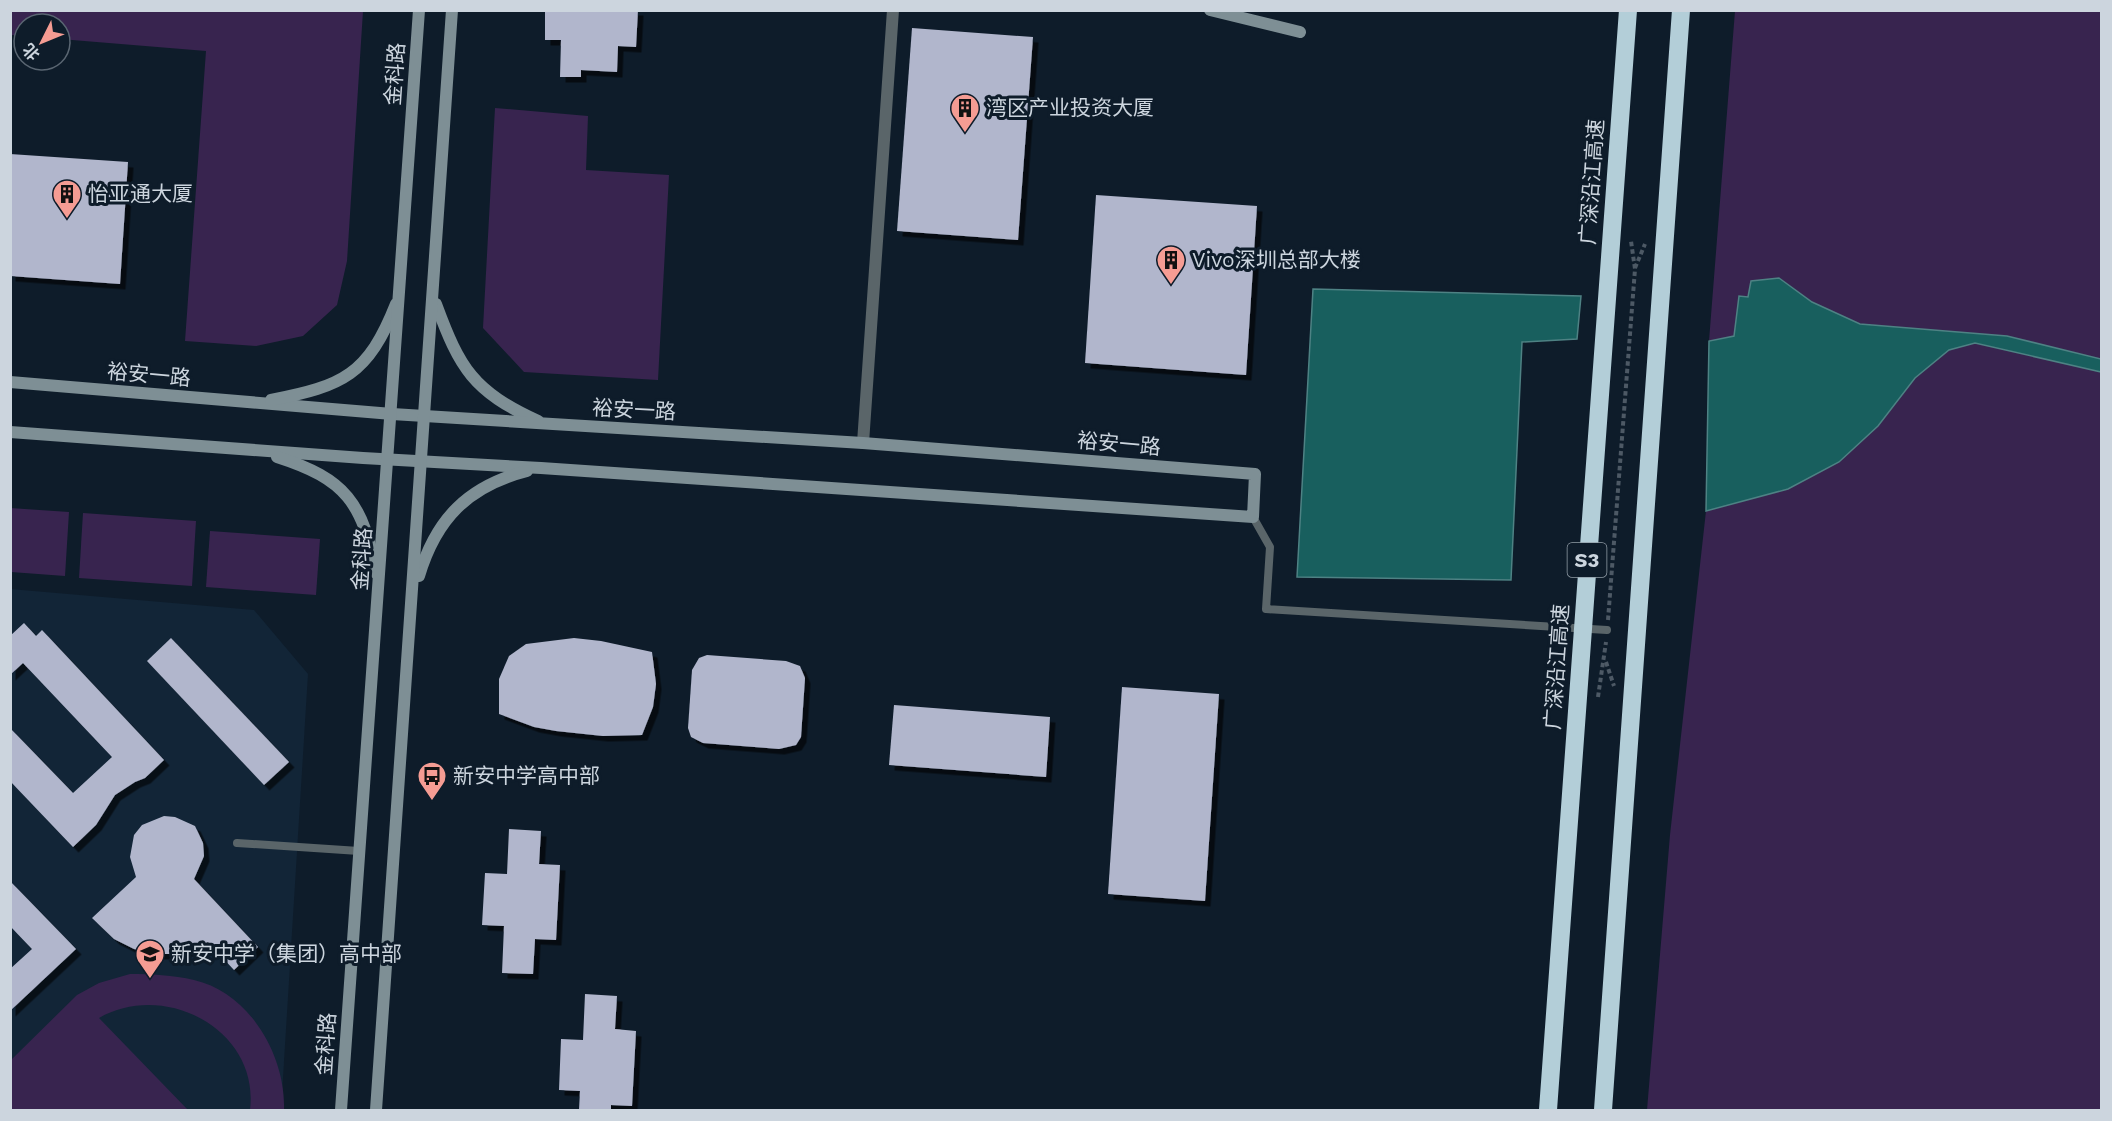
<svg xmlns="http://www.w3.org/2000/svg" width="2112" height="1121" font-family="'Work Sans','Noto Sans SC',sans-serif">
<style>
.built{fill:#122537}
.green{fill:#38244f}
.water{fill:#185f5e;stroke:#4e8284;stroke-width:1.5}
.building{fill:#b1b6cc;filter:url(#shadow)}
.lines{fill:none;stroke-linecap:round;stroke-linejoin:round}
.path{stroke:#4d5965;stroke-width:4;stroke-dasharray:4.5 3;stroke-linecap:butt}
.service{stroke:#5a6569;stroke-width:8}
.minor{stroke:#5a6569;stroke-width:12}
.secondary{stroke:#7e8f95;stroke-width:12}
.motorway{stroke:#b3ced8;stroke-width:18}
.labels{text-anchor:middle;stroke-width:6;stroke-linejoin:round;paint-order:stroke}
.shield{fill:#0e1c2a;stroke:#939ea8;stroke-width:1.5}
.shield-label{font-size:20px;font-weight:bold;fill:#ccd5de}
.street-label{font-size:21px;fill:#ccd5de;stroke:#0e1c2a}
.poi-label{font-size:21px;fill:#ccd5de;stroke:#0e1c2a;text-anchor:start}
</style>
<defs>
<filter id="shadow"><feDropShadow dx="5.5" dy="5.5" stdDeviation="0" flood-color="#0009"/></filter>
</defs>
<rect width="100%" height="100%" fill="#0e1c2a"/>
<polygon class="built" points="10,589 254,610 308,674 281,1110 11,1110"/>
<g class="green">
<polygon points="10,11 363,11 347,261 337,305 303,336 256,346 185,341 206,51 60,39 60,24 24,24 24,36 11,35"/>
<polygon points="1735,11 2101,11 2101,359 2007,336 1860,324 1812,302 1778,278 1748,298 1739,296 1734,337 1709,341"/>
<polygon points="495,108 588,116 586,170 669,175 658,380 524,372 483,328"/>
<polygon points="1975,343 2101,372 2101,1110 1647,1110 1670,835 1706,511 1788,489 1878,426 1915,378 1949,350"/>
<polygon points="10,508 69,512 65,576 11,572"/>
<polygon points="83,513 196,521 192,586 79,578"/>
<polygon points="210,531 320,539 316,595 206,587"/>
<path d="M130 974C151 974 173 975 194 980 250 993 286 1056 284 1110H250C260 1030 165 980 99 1018L188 1110H11V1060L77 995 99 983Z"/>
</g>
<g class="water">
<polygon points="1779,278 1812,302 1860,324 2007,336 2101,359 2101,372 1975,343 1949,350 1915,378 1878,426 1839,462 1788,489 1706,511 1709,341 1734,336 1739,296 1748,297 1751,281"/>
<polygon points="1313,289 1581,296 1577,339 1522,342 1511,580 1297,577"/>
</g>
<g class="building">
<polygon points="545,10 638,10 636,47 618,46 617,72 581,70 581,77 560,77 561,40 545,40"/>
<polygon points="912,28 1033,37 1018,240 897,231"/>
<polygon points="10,154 128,162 120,284 10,276"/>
<polygon points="1096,195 1257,206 1246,375 1085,363"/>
<polygon points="24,623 36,636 42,630 164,760 145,778 135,782 115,795 96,825 73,847 10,781 10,728 73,793 112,757 23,663 10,675 10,636"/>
<polygon points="171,638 289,762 264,785 147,661"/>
<polygon points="574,638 601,641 652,652 656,684 653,707 642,735 603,736 556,731 534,727 499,714 499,679 509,656 526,644"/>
<polygon points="707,655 786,661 800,666 805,678 801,737 796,745 779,749 703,743 691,737 688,728 692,670 699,658"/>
<polygon points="1122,687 1219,694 1205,901 1108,894"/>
<polygon points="894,705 1050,717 1046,777 889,765"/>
<polygon points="164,816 175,817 195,826 203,843 204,856 194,879 258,947 234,970 208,942 180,954 158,954 134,949 114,939 92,918 136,877 130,857 134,835 142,825"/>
<polygon points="509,829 541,831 539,864 560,865 556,940 535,939 533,974 502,973 504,926 482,925 485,873 507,874"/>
<polygon points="10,881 76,949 10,1011 10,969 32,949 10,926"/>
<polygon points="585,994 617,996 615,1029 636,1031 632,1106 611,1105 611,1110 579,1110 580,1091 559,1090 561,1039 583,1040"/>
</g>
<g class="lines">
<g class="path">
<polyline points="1635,268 1645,244"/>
<polyline points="1608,620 1635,269 1631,241"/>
<polyline points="1606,662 1614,686"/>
<polyline points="1598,697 1606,642"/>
</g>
<g class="service">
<polyline points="1253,517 1270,547 1266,609 1607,630"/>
<polyline points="237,843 359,851"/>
</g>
<polyline class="minor" points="863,443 893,10"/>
<g class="secondary">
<polyline points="1210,10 1300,32"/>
<path d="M436 304C460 369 473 391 538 421"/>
<polyline points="10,382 392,414 863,443 1255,474 1253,517 541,468 363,458 10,432"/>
<path d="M271 400C343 386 368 375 396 304"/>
<path d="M277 457C346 479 363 503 376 573"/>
<path d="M419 576C436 519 468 486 527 471"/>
<polyline points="341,1110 419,10"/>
<polyline points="376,1110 452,10"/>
</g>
<g class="motorway">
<polyline points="1548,1110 1628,10"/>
<polyline points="1603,1110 1681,10"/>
</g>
</g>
<defs>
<g id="building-pin" transform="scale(1.5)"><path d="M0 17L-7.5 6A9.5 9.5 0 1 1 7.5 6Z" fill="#f59c93" stroke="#0e1c2a"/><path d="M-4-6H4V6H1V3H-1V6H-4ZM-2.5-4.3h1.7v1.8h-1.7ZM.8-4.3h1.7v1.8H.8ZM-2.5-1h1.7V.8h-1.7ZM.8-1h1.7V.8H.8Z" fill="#111"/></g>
<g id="bus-pin" transform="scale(1.5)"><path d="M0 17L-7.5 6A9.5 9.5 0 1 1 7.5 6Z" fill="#f59c93" stroke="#0e1c2a"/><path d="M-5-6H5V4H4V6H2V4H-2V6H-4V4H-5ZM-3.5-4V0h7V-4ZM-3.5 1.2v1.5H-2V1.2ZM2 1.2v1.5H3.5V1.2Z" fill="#111"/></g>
<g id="school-pin" transform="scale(1.5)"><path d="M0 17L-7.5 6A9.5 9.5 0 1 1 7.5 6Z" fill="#f59c93" stroke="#0e1c2a"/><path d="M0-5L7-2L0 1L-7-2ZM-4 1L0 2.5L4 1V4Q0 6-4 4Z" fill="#111"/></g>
</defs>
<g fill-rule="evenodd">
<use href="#building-pin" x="965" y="108"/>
<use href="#building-pin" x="67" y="194"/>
<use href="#building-pin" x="1171" y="260"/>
<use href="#bus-pin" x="432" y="776"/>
<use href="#school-pin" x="150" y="954"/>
</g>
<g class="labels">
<rect class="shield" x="1567.5" y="543" width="39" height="34" rx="4.5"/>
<g class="shield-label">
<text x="1587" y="567">S3</text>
</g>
<g class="street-label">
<text transform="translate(395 74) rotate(-86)" y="7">金科路</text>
<text transform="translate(1592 182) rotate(-86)" y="7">广深沿江高速</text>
<text transform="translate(149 375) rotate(5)" y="7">裕安一路</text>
<text transform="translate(634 410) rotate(3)" y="7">裕安一路</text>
<text transform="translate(1119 444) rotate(5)" y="7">裕安一路</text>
<text transform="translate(362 559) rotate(-86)" y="7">金科路</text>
<text transform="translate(1557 667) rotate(-86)" y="7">广深沿江高速</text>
<text transform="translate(326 1044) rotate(-86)" y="7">金科路</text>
</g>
<g class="poi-label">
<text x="986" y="115">湾区产业投资大厦</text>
<text x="88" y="201">怡亚通大厦</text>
<text x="1192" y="267">Vivo深圳总部大楼</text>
<text x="453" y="783">新安中学高中部</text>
<text x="171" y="961">新安中学（集团）高中部</text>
</g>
</g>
<rect width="2112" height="1121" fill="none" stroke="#ccd5de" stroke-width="24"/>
<g transform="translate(42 42) rotate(227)"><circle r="28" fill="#0e1c2a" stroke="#5a6672" stroke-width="1.5"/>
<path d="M0-4.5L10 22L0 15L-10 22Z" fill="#f59c93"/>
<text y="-9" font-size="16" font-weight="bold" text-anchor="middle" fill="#ccd5de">北</text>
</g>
</svg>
